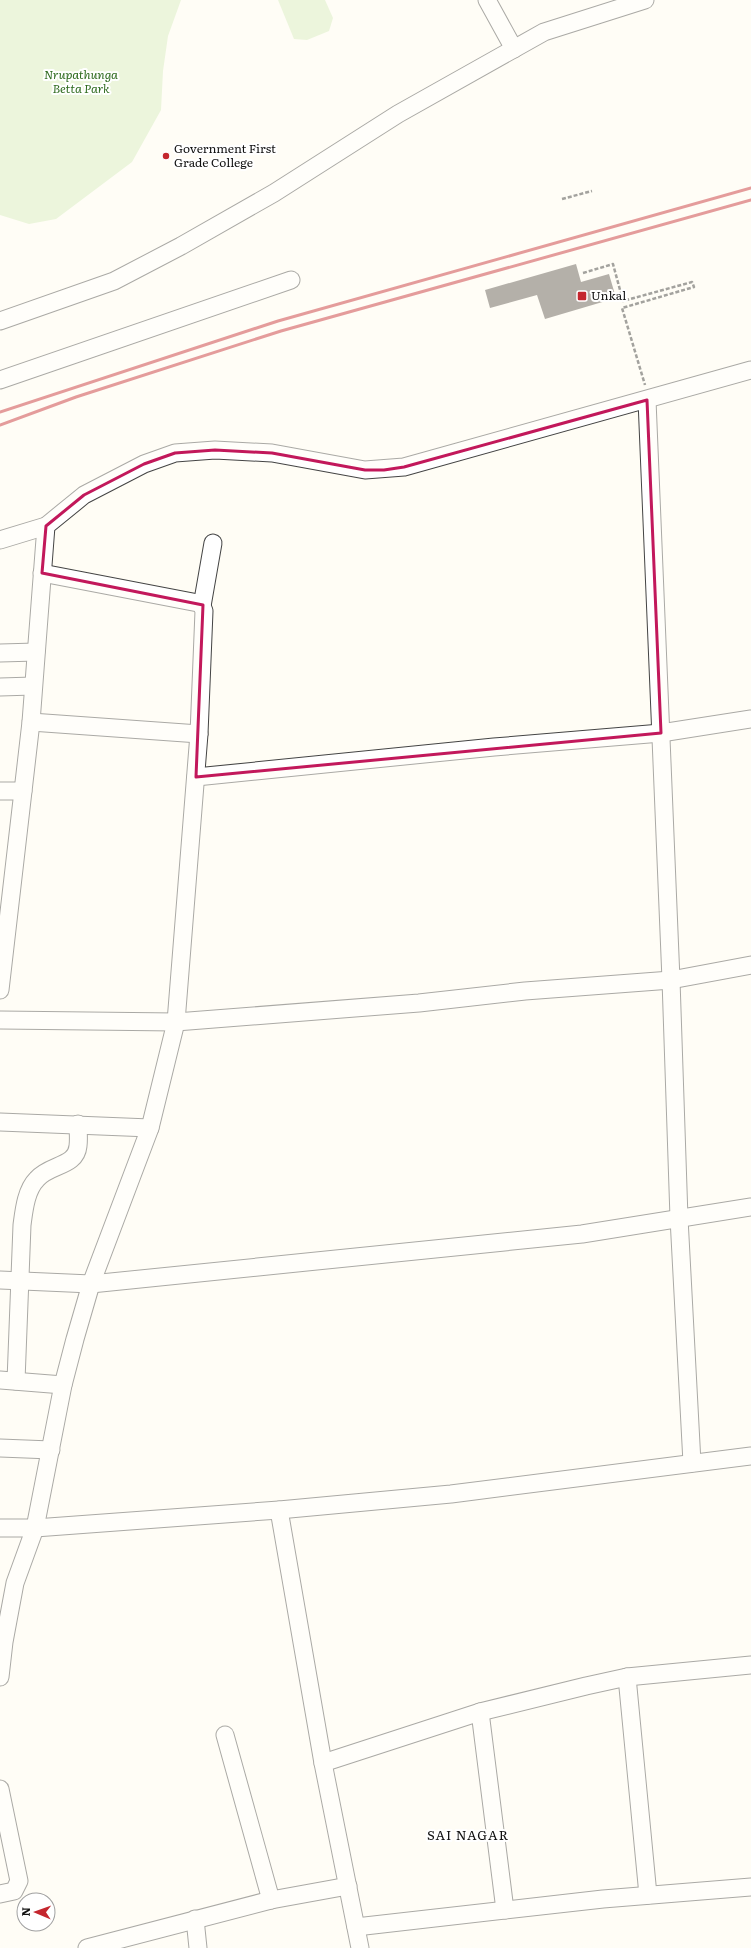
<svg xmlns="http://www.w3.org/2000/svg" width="751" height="1948" font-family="Literata,serif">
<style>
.green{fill:#d5ebbd}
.building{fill:#5a524d}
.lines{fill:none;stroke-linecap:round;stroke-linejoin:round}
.street-casing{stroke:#444;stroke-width:19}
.path{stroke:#333;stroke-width:2.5;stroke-dasharray:4 2;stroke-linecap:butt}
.street{stroke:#fff;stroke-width:17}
.rail{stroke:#c4262e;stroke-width:3}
.marked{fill:none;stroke:#c2185b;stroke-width:3;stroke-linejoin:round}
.poi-dot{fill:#c4262e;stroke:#fff;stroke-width:1.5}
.labels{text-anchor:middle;stroke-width:4;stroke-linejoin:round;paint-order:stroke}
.park-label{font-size:12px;font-style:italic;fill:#2f6b1f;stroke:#fff}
.poi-label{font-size:12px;fill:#111;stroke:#fff;text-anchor:start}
.neighbourhood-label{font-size:13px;letter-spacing:1px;fill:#111;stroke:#fff}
</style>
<rect width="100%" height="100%" fill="#fffdf5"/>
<g class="green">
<polygon points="0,0 181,0 168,36 163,71 161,110 132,162 56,219 29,224 0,215"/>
<polygon points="278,0 325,0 333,18 329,31 307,40 294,39"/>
</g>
<polygon class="building" points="576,264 581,282 609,274 616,298 545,319 537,295 490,308 485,290"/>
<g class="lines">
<g class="street-casing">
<g id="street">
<polyline points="487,0 514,49"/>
<polyline points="0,321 114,281 181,246 274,193 398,114 544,32 645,0"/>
<polyline points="0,380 291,280"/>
<polyline points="647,400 671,980 679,1218 692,1463"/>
<polyline points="0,540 46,526"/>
<polyline points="202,606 213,543"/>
<polyline points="0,653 36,652"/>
<polyline points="0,687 33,686"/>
<polyline points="31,722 199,734"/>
<polyline points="196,777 494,747 661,733 751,719"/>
<polyline points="0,791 23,791"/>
<polyline points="0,990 31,722 46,526 84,495 144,464 175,453 215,450 272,453 365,470 404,467 751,370"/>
<polyline points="0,1020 176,1022 419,1003 525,991 671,980 751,965"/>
<polyline points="0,1122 150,1128"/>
<polyline points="0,1280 91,1284 582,1234 751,1207"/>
<polyline points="0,1380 63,1385"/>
<path d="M16 1381 22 1225C24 1210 26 1190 37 1179 50 1164 76 1167 78 1146 79 1139 78 1132 78 1124"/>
<polyline points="0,1448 51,1450"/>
<polyline points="279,1510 323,1763 360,1948"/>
<polyline points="0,1528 35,1528 279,1510 451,1494 751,1456"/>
<polyline points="0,1677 4,1642 15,1583 35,1528 63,1385 75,1339 91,1284 150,1128 176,1022 199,734 204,611 202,606 198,603 42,573"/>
<polyline points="627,1677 648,1895"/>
<polyline points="480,1712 505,1910"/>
<polyline points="225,1735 271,1900"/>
<polyline points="323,1763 480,1712 586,1686 627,1677 751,1665"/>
<polyline points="0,1789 19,1881 14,1891 0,1894"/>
<polyline points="195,1919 198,1948"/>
<polyline points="356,1927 603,1899 751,1887"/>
<polyline points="87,1948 271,1900 348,1886"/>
</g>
</g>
<g class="path">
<polyline points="562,199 592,191"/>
<polyline points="583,273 613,264 623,301 692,282 694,287 622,308 645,385"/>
</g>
<use href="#street" class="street"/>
<g class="rail">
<polyline points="0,412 278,321 751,188"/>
<polyline points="0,425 76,397 281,331 751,200"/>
</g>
</g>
<path d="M0 0H751V1948H0ZM647 400 661 733 196 777 203 605 42 573 46 526 84 495 144 464 175 453 215 450 272 453 365 470H384L404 467Z" fill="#fffdf5" fill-opacity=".55" fill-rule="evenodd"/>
<path class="marked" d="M647 400 661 733 196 777 203 605 42 573 46 526 84 495 144 464 175 453 215 450 272 453 365 470H384L404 467Z"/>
<g class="poi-dot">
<circle cx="166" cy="156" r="4"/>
<rect x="577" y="291" width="10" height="10" rx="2"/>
</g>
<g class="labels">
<g class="park-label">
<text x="81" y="79">Nrupathunga<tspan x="81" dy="14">Betta Park</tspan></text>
</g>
<g class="poi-label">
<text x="174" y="153">Government First<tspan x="174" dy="14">Grade College</tspan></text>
<text x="591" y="300">Unkal</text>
</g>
<g class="neighbourhood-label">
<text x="468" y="1840">SAI NAGAR</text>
</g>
</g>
<g transform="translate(36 1912) rotate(272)"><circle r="19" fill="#ffffff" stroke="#a0a0a0"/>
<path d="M0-3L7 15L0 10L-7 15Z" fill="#c4262e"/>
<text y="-6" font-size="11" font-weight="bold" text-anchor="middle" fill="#111111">N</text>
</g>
</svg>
